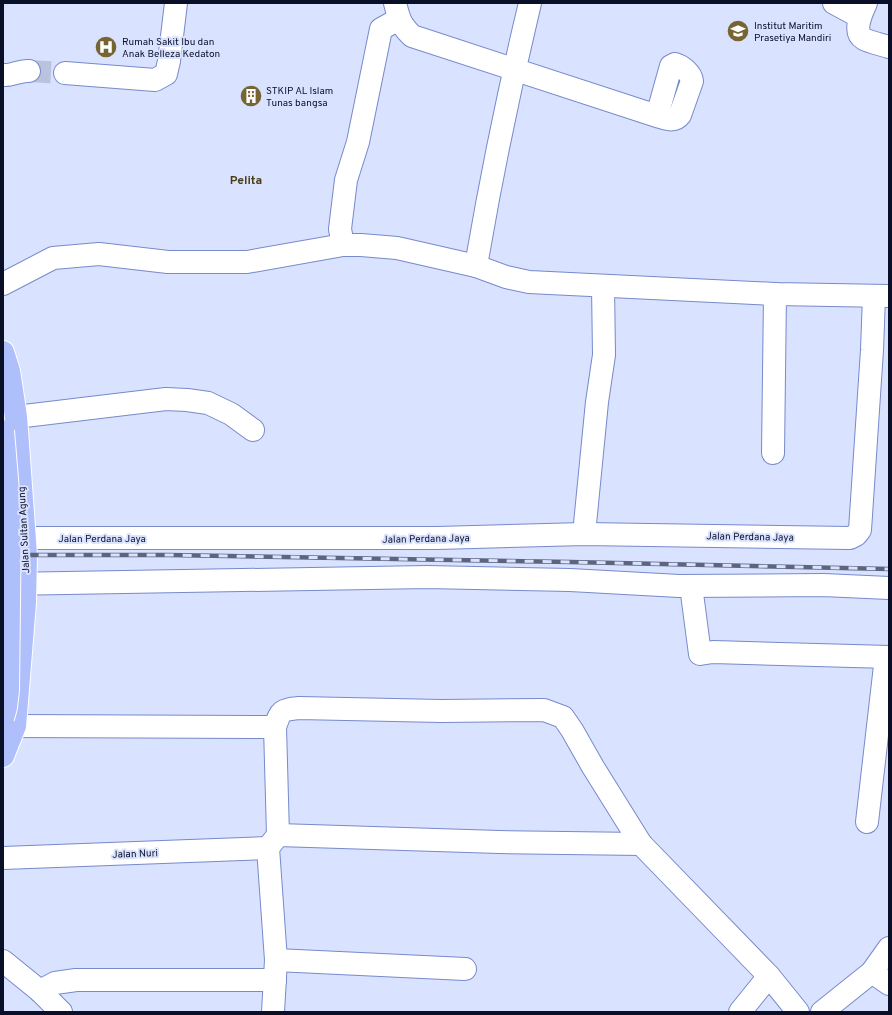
<svg xmlns="http://www.w3.org/2000/svg" width="892" height="1015" font-family="Overpass,sans-serif">
<style>
.lines{fill:none;stroke-linecap:round;stroke-linejoin:round}
.minor-tunnel{stroke:#bac2de;stroke-width:22;stroke-dasharray:22 11;stroke-linecap:butt}
.minor-casing{stroke:#778acb;stroke-width:24}
.major-casing{stroke:#fff;stroke-width:24}
.minor{stroke:#fff;stroke-width:22}
.major{stroke:#afbffb;stroke-width:22}
.rail-casing{stroke:#5d657e;stroke-width:4.5}
.rail{stroke:#d9e2fe;stroke-width:3;stroke-dasharray:9;stroke-linecap:butt}
.major-bridge-casing{stroke:#fff;stroke-width:24;stroke-linecap:butt}
.major-bridge{stroke:#afbffb;stroke-width:22}
.labels{text-anchor:middle;stroke-width:4;stroke-linejoin:round;paint-order:stroke}
.poi-label{font-size:10px;fill:#090f27;stroke:#d9e2fe;text-anchor:start}
.street-label{font-size:10px;fill:#090f27;stroke:#d9e2fe}
.quarter-label{font-size:12px;font-weight:bold;fill:#493c13;stroke:#d9e2fe}
</style>
<rect width="100%" height="100%" fill="#d9e2fe"/>
<g class="lines">
<polyline class="minor-tunnel" points="29,71 65,73"/>
<g class="minor-casing">
<g id="minor">
<path d="M395 3C399 19 400 24 412 36L657 116 671 66 675 64C682 66 691 73 692 81L680 115C674 123 665 118 657 116"/>
<path d="M530 3C509 90 491 178 476 266L506 277 529 282 775 294 888 296"/>
<polyline points="834,3 860,17"/>
<path d="M866 3C862 12 852 32 864 39 869 42 883 45 889 47"/>
<polyline points="65,73 155,80 166,74 169,61 176,3"/>
<path d="M3 75C12 76 20 70 29 71"/>
<polyline points="343,245 340,229 346,180 358,142 381,29 399,19"/>
<polyline points="3,284 53,258 99,254 168,262 247,262 343,245 361,245 397,248 476,266"/>
<polyline points="16,417 166,399 187,400 208,403 231,414 253,430"/>
<polyline points="773,453 775,294"/>
<polyline points="584,534 597,402 604,355 603,286"/>
<polyline points="6,538 437,538 584,534 850,538 856,535 860,530 872,350 874,296"/>
<polyline points="7,584 427,577 570,580 679,586 823,585 889,588"/>
<polyline points="691,586 700,654 713,652 889,657"/>
<polyline points="15,726 275,727"/>
<polyline points="867,822 886,657"/>
<polyline points="278,835 499,842 641,844"/>
<polyline points="3,858 268,848"/>
<polyline points="276,960 465,969"/>
<polyline points="3,961 40,991 61,1012"/>
<polyline points="872,972 889,984"/>
<polyline points="40,991 55,983 76,980 275,980"/>
<path d="M273 1012 276 960 268 848 278 835 275 727C281 710 281 710 299 708L441 711 544 710 563 717 572 730 593 767 641 844 769 976 798 1012"/>
<polyline points="740,1012 769,976"/>
<polyline points="822,1012 872,972 889,948"/>
</g>
</g>
<g class="major-casing">
<polyline id="major" points="3,352 9,371 16,417 26,555 25,602 15,726 3,756"/>
</g>
<use href="#minor" class="minor"/>
<use href="#major" class="major"/>
<g class="rail-casing">
<polyline id="rail" points="3,551 26,555 169,555 570,562 889,569"/>
</g>
<use href="#rail" class="rail"/>
<g class="major-bridge-casing">
<polyline id="major-bridge" points="3,431 10,515 8,690 6,707 3,718"/>
</g>
<use href="#major-bridge" class="major-bridge"/>
</g>
<defs>
<g id="university-disc" transform="scale(1.15)"><circle r="9.5" fill="#766533" stroke="#d9e2fe"/><path d="M0-5L7-2L0 1L-7-2ZM-4 1L0 2.5L4 1V4Q0 6-4 4Z" fill="#fff"/></g>
<g id="hospital-disc" transform="scale(1.15)"><circle r="9.5" fill="#766533" stroke="#d9e2fe"/><path d="M-5-5h3v3.5h4V-5h3V5h-3V1.5h-4V5h-3Z" fill="#fff"/></g>
<g id="building-disc" transform="scale(1.15)"><circle r="9.5" fill="#766533" stroke="#d9e2fe"/><path d="M-4-6H4V6H1V3H-1V6H-4ZM-2.5-4.3h1.7v1.8h-1.7ZM.8-4.3h1.7v1.8H.8ZM-2.5-1h1.7V.8h-1.7ZM.8-1h1.7V.8H.8Z" fill="#fff"/></g>
</defs>
<g fill-rule="evenodd">
<use href="#university-disc" x="738" y="31"/>
<use href="#hospital-disc" x="106" y="47"/>
<use href="#building-disc" x="251" y="96"/>
</g>
<g class="labels">
<g class="poi-label">
<text x="754" y="29">Institut Maritim<tspan x="754" dy="12">Prasetiya Mandiri</tspan></text>
<text x="122" y="45">Rumah Sakit Ibu dan<tspan x="122" dy="12">Anak Belleza Kedaton</tspan></text>
<text x="266" y="94">STKIP AL Islam<tspan x="266" dy="12">Tunas bangsa</tspan></text>
</g>
<g class="street-label">
<text transform="translate(23 530) rotate(-93)" y="4">Jalan Sultan Agung</text>
<text transform="translate(750 536) rotate(1)" y="4">Jalan Perdana Jaya</text>
<text x="102" y="542">Jalan Perdana Jaya</text>
<text transform="translate(426 538) rotate(-1)" y="4">Jalan Perdana Jaya</text>
<text transform="translate(135 853) rotate(-2)" y="4">Jalan Nuri</text>
</g>
<g class="quarter-label">
<text x="246" y="184">Pelita</text>
</g>
</g>
<rect width="892" height="1015" fill="none" stroke="#090f27" stroke-width="8"/>
</svg>
